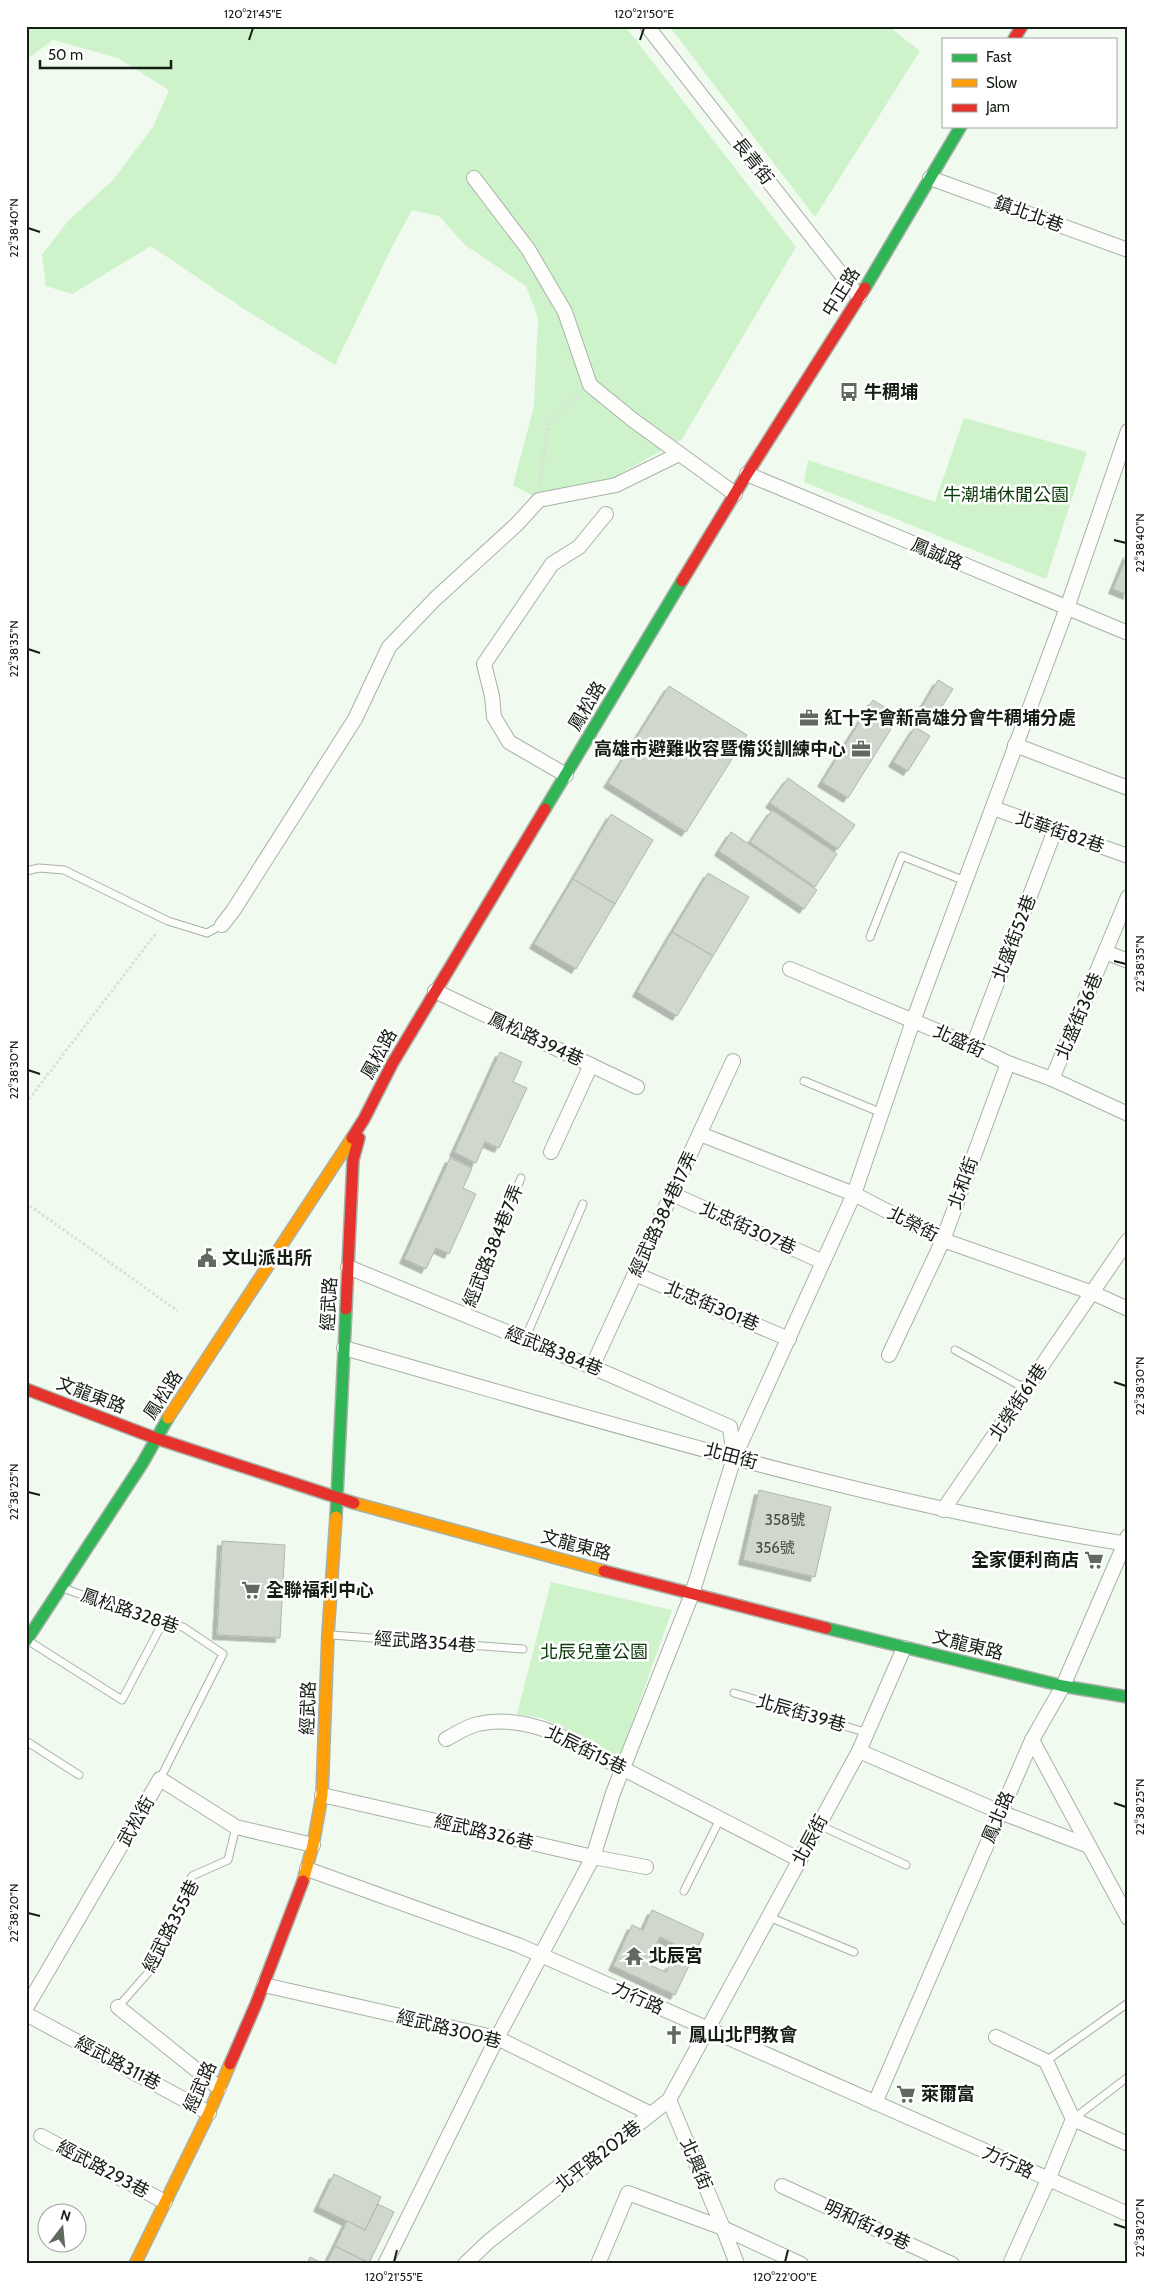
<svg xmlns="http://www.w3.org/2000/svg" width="1154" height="2290" font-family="Cabin,'Noto Sans TC',sans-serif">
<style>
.green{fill:#cef3cb}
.building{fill:#d0d8ce;stroke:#aeb7ad;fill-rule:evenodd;filter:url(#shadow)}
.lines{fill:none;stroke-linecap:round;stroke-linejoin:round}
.lane-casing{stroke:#a8b1a7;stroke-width:9}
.street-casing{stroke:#a8b1a7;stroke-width:16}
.fast-casing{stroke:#a8b1a7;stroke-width:14}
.slow-casing{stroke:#a8b1a7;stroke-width:14}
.jam-casing{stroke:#a8b1a7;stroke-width:14}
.path{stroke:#dbdeda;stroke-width:3;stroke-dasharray:2.5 2.5;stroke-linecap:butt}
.lane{stroke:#fdfefc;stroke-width:7}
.street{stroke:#fdfefc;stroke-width:14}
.fast{stroke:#30b455;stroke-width:11}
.slow{stroke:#ff9f0a;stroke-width:11}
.jam{stroke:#e5322d;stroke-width:11}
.ticks{fill:none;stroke:#151d14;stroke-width:2}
.labels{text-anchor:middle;stroke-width:5;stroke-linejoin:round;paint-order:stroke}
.number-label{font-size:15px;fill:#444c42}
.street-label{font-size:18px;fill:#151d14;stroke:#fff}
.poi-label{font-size:18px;font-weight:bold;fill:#151d14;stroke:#fff;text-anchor:start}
.park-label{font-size:18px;fill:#0c3a0b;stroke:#fff}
.neatline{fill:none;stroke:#151d14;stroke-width:2}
.ticks-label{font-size:12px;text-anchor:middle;fill:#151d14}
</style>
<defs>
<filter id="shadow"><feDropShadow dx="-4.5" dy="4.5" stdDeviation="0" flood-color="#0004"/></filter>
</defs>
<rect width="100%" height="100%" fill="#f0faee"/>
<g class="green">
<polygon points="26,26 625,26 796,247 682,439 602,484 533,496 513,485 534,406 538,318 526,286 465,245 439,216 412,210 392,247 335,365 241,307 151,246 72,294 46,286 42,255 68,221 113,180 153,127 169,90 118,58 53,40 26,60"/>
<polygon points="669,26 888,26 920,51 815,217"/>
<polygon points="964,418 1087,452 1046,579 804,482 808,460 935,502"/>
<polygon points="551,1582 672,1610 620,1757 542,1718 517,1714"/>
</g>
<g class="building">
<polygon points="1128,553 1128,595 1113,589"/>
<polygon points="938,680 953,689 936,716 922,707"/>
<polygon points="669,686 747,735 686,832 608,783"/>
<polygon points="873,700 899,716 848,798 822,782"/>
<polygon points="915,727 930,736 908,771 893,762"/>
<polygon points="788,778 855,825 838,849 770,803"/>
<polygon points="772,810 837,854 815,887 750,842"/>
<polygon points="611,814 653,840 615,904 573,879"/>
<polygon points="731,832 817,890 804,909 719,851"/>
<polygon points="708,873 749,897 713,956 672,932"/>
<polygon points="573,879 615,904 576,969 534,944"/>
<polygon points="672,932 713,956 677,1016 637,992"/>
<polygon points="500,1052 522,1062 513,1082 527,1088 499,1148 485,1142 476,1163 454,1152"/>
<polygon points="450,1158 472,1168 463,1188 476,1194 449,1254 436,1248 426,1269 404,1259"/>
<polygon points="759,1490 831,1507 815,1577 743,1560"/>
<polygon points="222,1541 285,1545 280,1638 217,1635"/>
<path d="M652 1910 704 1934 675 1995 613 1966 632 1925 643 1930ZM660 1937 683 1948 675 1966 670 1964 666 1972 647 1964Z"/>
<polygon points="334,2174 381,2197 365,2230 318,2207"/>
<polygon points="378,2204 394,2212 369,2263 335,2246 347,2221 365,2230"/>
<polygon points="335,2246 369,2263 368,2264 326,2264"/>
<polygon points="310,2257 324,2264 307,2264"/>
</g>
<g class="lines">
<g class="lane-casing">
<g id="lane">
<polyline points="26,871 39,868 64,870 168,921 207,933 222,925"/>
<polyline points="870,937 902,856 965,881"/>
<polyline points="804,1081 882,1113"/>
<polyline points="465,1315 521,1178"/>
<polyline points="525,1339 583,1204"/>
<polyline points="955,1350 1026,1389"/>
<polyline points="63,1588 162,1624 183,1627 223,1654 160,1779"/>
<polyline points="331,1635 523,1649"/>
<polyline points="27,1640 122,1700 162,1624"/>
<polyline points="734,1693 868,1733"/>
<polyline points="26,1741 79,1775"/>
<polyline points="819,1825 906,1865"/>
<polyline points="684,1891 720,1819"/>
<polyline points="769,1917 854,1952"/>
<polyline points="118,2007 154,1966 192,1876 228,1860 236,1827"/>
<polyline points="1046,2061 1128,2003"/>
<polyline points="1073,2119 1128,2077"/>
</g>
</g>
<g class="street-casing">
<g id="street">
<polyline points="647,26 859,297"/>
<polyline points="474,178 528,249 565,312 590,385 633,420 735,494"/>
<polyline points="930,178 1128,250"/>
<polyline points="747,474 1128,633"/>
<polyline points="1015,745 1128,788"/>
<polyline points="566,775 509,742 494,717 492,696 484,664 552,564 579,547 606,514"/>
<polyline points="993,808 1128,856"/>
<polyline points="1128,897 1105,952 1128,961"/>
<polyline points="222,925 233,911 355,719 389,647 435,599 517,524 539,500 616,485 679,454"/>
<polyline points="790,969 973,1046 1008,1063 1052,1079 1128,1114"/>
<polyline points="435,991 637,1087"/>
<polyline points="973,1046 1055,830"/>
<polyline points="1052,1079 1105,952"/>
<polyline points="700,1134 854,1194 943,1240 1093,1293 1128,1309"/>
<polyline points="551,1152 591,1065"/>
<polyline points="672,1194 823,1262"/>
<polyline points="348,1267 592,1367 730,1427 734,1457"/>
<polyline points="635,1274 789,1339"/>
<path d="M344 1348C603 1421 862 1502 1128 1544"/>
<polyline points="889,1355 943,1240 1008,1063"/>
<polyline points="592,1367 733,1061"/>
<polyline points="943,1510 1128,1240"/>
<path d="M446 1739C456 1734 467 1726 478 1724 504 1718 529 1723 554 1733L800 1860"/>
<polyline points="1032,1740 1128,1918"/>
<polyline points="859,1751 1000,1812 1089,1846"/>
<polyline points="322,1795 593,1857 646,1867"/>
<polyline points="307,1869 518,1945 1128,2214"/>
<polyline points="264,1985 497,2038 651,2114"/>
<polyline points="118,2007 219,2088"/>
<polyline points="26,2008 160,1779 236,1827 313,1845"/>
<polyline points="26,2014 209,2113"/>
<polyline points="996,2037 1046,2061 1073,2119 1048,2180 1010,2264"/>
<polyline points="669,2100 723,2228 801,2264"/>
<polyline points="875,2103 1032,1740 1063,1686 1128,1536"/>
<polyline points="1073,2119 1128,2144"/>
<polyline points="41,2136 165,2202"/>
<polyline points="782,2186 952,2264"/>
<polyline points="385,2264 497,2038 593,1857 613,1793 692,1594 734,1458 854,1194 913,1021 1067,608 1128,431"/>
<polyline points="465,2264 488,2242 669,2100 859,1751 904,1648"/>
<polyline points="598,2264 628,2193 723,2228 737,2264"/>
</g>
</g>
<g class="fast-casing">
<g id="fast">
<polyline points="865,288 961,126"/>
<polyline points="545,809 682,581"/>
<polyline points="336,1517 346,1309"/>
<polyline points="826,1628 1063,1686 1128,1697"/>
<polyline points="26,1641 142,1464 168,1418"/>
</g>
</g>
<g class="slow-casing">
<g id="slow">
<polyline points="168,1418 352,1138"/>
<polyline points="354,1503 604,1571"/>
<polyline points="303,1881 313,1845 322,1795 328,1634 336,1517"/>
<polyline points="135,2264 209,2113 230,2064"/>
</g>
</g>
<g class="jam-casing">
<g id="jam">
<polyline points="1014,39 1022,26"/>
<polyline points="682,581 747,474 865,288"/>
<polyline points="352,1138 364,1119 392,1064 545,809"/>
<polyline points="346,1309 353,1160 359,1138"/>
<polyline points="26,1389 155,1438 354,1503"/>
<polyline points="604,1571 826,1628"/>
<polyline points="230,2064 256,2004 303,1881"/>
</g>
</g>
<g class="path">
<polyline points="540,485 548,422 578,395"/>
<polyline points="26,1103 157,932"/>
<polyline points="26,1203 178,1311"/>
</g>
<use href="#lane" class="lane"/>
<use href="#street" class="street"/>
<use href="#fast" class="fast"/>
<use href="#slow" class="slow"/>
<use href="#jam" class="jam"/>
</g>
<path class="ticks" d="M249 40 253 28M640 40 644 28M28 228 40 232M1114 540 1126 543M28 649 40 653M1114 961 1126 964M28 1070 40 1074M1114 1382 1126 1386M28 1492 40 1495M1114 1803 1126 1807M28 1913 40 1916M1114 2224 1126 2228M394 2262 397 2250M785 2262 788 2250"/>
<defs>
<g id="bus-bare" transform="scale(1.5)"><path d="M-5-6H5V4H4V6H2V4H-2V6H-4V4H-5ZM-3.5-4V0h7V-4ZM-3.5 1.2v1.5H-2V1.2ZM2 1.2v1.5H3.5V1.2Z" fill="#626a60" stroke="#fff" stroke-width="2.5" paint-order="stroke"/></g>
<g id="office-bare" transform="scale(1.5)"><path d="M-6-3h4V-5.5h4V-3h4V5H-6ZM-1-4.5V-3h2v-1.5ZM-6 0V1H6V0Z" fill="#626a60" stroke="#fff" stroke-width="2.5" paint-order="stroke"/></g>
<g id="civic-bare" transform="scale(1.5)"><path d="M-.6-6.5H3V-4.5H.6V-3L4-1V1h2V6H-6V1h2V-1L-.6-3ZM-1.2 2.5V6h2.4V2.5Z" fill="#626a60" stroke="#fff" stroke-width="2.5" paint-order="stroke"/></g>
<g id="supermarket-bare" transform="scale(1.5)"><path d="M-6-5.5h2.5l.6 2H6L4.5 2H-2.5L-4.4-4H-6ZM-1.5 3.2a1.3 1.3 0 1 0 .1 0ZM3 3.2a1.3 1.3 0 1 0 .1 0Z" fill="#626a60" stroke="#fff" stroke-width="2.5" paint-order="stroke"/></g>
<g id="temple-bare" transform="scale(1.5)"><path d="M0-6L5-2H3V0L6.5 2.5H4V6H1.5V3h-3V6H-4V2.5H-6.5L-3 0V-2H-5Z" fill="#626a60" stroke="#fff" stroke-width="2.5" paint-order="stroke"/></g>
<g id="church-bare" transform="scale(1.5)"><path d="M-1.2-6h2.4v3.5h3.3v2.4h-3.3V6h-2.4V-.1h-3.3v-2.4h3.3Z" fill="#626a60" stroke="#fff" stroke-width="2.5" paint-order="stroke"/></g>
</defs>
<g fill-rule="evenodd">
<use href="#bus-bare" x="849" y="392"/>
<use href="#office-bare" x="809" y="718"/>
<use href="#office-bare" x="861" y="749"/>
<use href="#civic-bare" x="207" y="1258"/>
<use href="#supermarket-bare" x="1094" y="1560"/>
<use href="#supermarket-bare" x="251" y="1590"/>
<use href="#temple-bare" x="634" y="1956"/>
<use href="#church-bare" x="674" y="2035"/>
<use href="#supermarket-bare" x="906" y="2094"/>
</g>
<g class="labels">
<g class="number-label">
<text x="785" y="1525">358號</text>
<text x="775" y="1553">356號</text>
</g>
<g class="street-label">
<text transform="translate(753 161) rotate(52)" y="6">長青街</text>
<text transform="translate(1029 214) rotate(20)" y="6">鎮北北巷</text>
<text transform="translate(841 292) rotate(-58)" y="6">中正路</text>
<text transform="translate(937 554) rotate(23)" y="6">鳳誠路</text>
<text transform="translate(587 706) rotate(-59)" y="6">鳳松路</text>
<text transform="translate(1060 832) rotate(19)" y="6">北華街82巷</text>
<text transform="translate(1014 938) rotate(-69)" y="6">北盛街52巷</text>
<text transform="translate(1079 1016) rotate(-67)" y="6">北盛街36巷</text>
<text transform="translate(536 1039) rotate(25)" y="6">鳳松路394巷</text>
<text transform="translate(959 1041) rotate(24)" y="6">北盛街</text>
<text transform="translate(379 1054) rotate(-61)" y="6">鳳松路</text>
<text transform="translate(963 1183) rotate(-70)" y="6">北和街</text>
<text transform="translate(663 1214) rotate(-65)" y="6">經武路384巷17弄</text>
<text transform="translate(913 1224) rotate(27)" y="6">北榮街</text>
<text transform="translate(748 1228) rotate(24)" y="6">北忠街307巷</text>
<text transform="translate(493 1246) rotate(-68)" y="6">經武路384巷7弄</text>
<text transform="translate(329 1304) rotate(-87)" y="6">經武路</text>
<text transform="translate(712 1306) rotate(23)" y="6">北忠街301巷</text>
<text transform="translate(554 1351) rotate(22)" y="6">經武路384巷</text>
<text transform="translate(91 1395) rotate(21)" y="6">文龍東路</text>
<text transform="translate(163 1395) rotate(-57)" y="6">鳳松路</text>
<text transform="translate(1018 1402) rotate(-56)" y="6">北榮街61巷</text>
<text transform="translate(731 1456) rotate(15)" y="6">北田街</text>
<text transform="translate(576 1545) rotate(15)" y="6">文龍東路</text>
<text transform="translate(130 1611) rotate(19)" y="6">鳳松路328巷</text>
<text transform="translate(425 1642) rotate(4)" y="6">經武路354巷</text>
<text transform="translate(968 1645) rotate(14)" y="6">文龍東路</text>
<text transform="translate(308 1708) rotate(-88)" y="6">經武路</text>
<text transform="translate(801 1713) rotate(16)" y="6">北辰街39巷</text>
<text transform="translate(586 1750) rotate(26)" y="6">北辰街15巷</text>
<text transform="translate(998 1817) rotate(-67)" y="6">鳳北路</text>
<text transform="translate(136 1821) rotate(-60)" y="6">武松街</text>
<text transform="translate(484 1832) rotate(13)" y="6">經武路326巷</text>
<text transform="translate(810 1840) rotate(-62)" y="6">北辰街</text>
<text transform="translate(171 1926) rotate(-63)" y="6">經武路355巷</text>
<text transform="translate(638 1998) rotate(24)" y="6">力行路</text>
<text transform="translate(449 2029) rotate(14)" y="6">經武路300巷</text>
<text transform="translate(118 2063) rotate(28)" y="6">經武路311巷</text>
<text transform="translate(200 2087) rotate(-66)" y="6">經武路</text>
<text transform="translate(598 2156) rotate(-38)" y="6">北平路202巷</text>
<text transform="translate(1008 2162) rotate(24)" y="6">力行路</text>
<text transform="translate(696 2164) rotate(67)" y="6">北興街</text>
<text transform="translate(103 2169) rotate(28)" y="6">經武路293巷</text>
<text transform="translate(867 2225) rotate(25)" y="6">明和街49巷</text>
</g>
<g class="poi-label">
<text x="864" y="398">牛稠埔</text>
<text x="824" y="724">紅十字會新高雄分會牛稠埔分處</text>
<text x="846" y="755" text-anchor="end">高雄市避難收容暨備災訓練中心</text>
<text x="222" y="1264">文山派出所</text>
<text x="1079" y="1566" text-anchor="end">全家便利商店</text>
<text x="266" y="1596">全聯福利中心</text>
<text x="649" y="1962">北辰宮</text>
<text x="689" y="2041">鳳山北門教會</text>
<text x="921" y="2100">萊爾富</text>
</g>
<g class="park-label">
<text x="1006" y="501">牛潮埔休閒公園</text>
<text x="594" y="1658">北辰兒童公園</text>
</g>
</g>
<rect width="1154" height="2290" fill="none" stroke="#ffffff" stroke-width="55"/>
<rect x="942" y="38" width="175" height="90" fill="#ffffff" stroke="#a1a5a1"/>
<rect x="952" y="54" width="25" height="8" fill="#30b455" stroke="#a1a5a1"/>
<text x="986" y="62" font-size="15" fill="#151d14">Fast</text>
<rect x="952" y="79" width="25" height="8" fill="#ff9f0a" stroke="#a1a5a1"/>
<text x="986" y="88" font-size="15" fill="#151d14">Slow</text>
<rect x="952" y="104" width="25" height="8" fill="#e5322d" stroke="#a1a5a1"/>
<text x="986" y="112" font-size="15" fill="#151d14">Jam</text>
<g transform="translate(62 2228) rotate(16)"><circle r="24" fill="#ffffff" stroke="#a1a5a1"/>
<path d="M0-4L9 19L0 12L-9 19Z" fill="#626a60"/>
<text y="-8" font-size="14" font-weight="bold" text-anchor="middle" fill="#151d14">N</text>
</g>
<path d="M40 60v8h131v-8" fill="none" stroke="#151d14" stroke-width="2.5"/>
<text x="48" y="60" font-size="15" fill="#151d14" stroke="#ffffff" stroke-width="4" paint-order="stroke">50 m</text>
<rect x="28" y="28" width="1098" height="2234" class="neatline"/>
<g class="ticks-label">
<text x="253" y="18">120°21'45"E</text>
<text x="644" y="18">120°21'50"E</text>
<text transform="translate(14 228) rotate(-90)" y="4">22°38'40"N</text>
<text transform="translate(1140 543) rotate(-90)" y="4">22°38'40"N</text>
<text transform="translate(14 649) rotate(-90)" y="4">22°38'35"N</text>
<text transform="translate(1140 964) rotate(-90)" y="4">22°38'35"N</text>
<text transform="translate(14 1070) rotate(-90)" y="4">22°38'30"N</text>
<text transform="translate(1140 1386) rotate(-90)" y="4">22°38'30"N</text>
<text transform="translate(14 1492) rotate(-90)" y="4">22°38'25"N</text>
<text transform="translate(1140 1807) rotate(-90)" y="4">22°38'25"N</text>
<text transform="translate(14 1913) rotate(-90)" y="4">22°38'20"N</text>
<text transform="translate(1140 2228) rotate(-90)" y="4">22°38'20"N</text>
<text x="394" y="2281">120°21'55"E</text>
<text x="785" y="2281">120°22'00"E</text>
</g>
</svg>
